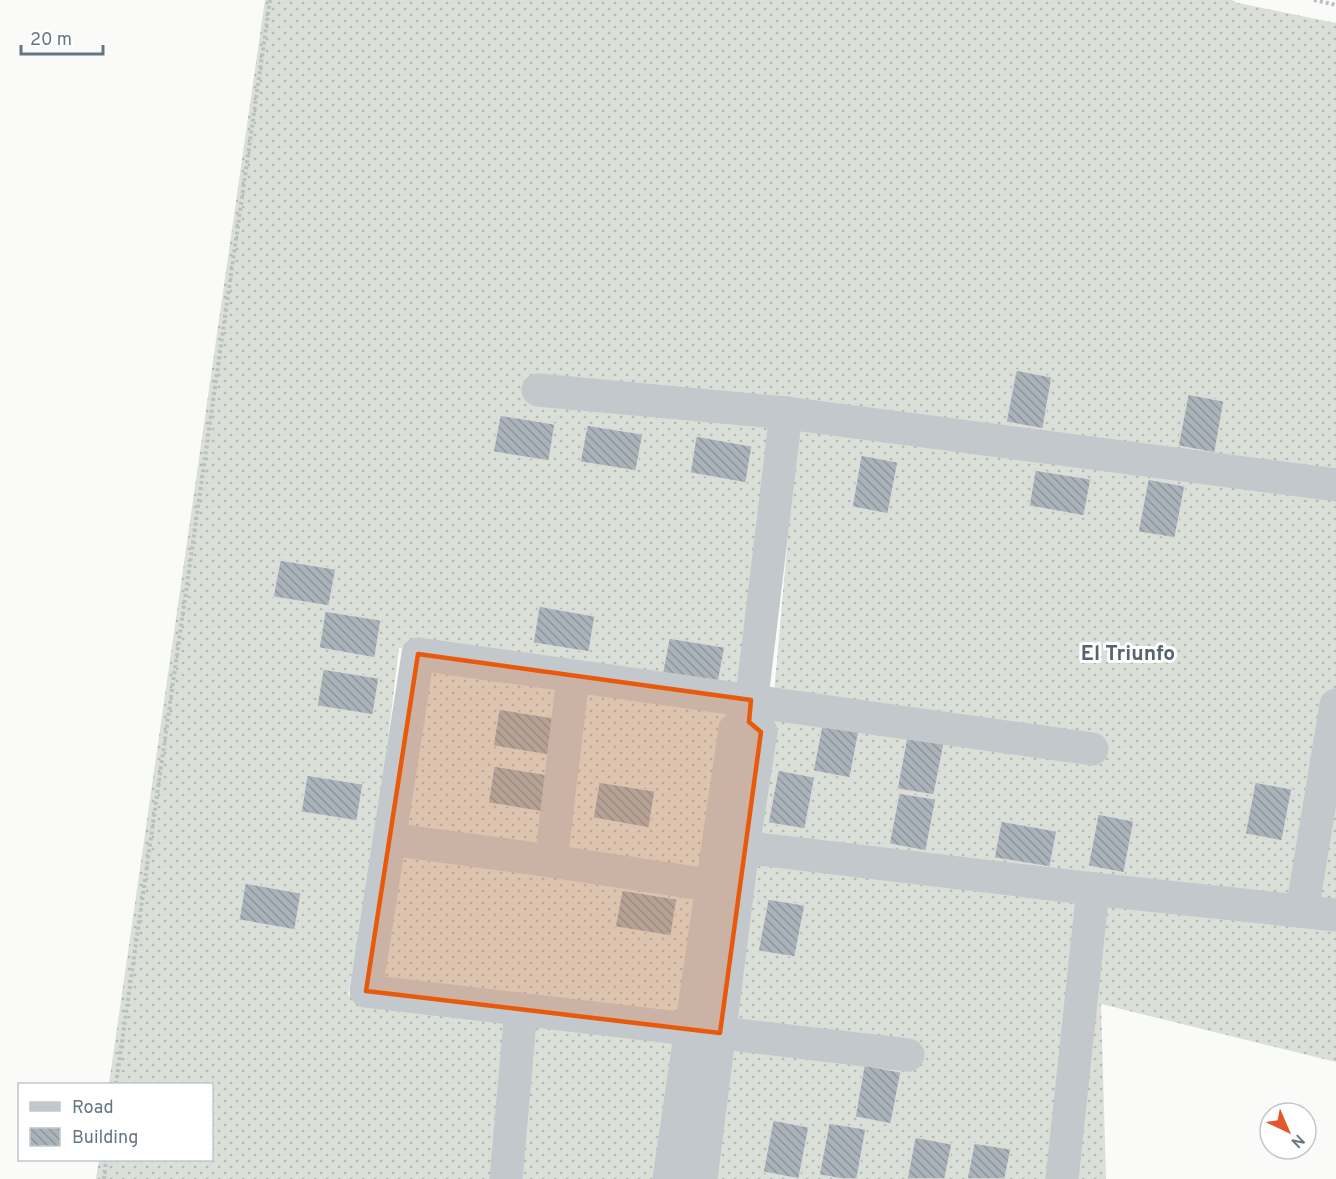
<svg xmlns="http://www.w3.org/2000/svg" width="1336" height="1179" font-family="Overpass,sans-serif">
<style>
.grass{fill:url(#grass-dots)}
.building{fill:url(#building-back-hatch);stroke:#dcdcda;stroke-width:1.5}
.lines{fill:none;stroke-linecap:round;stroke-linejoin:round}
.path{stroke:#bbbfc2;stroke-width:4;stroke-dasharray:3 3;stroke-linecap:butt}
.minor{stroke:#c3c8cc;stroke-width:33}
.marked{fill:#e8590c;fill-opacity:0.2;stroke:#e8590c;stroke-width:4.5;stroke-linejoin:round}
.labels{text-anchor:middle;stroke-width:6;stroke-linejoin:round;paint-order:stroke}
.neighbourhood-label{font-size:21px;font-weight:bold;fill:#57646e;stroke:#fff}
</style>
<defs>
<pattern id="grass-dots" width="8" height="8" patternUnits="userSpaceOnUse" patternTransform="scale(1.5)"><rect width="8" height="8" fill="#dadfd7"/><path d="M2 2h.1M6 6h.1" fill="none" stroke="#b4b9b4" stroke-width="1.8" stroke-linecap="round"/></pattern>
<pattern id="building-back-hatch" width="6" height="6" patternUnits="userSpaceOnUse" patternTransform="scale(1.5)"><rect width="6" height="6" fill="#aab3b9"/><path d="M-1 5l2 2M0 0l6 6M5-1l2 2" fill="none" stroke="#8e969c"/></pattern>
</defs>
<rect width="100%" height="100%" fill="#fafaf8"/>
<g class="grass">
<polygon points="265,0 1232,0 1238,3 1336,23 1336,479 778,419 745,693 399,648 376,839 348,995 674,1037 653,1179 96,1179 99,1160 212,1160 212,1084 109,1084"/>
<polygon points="798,422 1336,492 1336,907 753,839 774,694"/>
<polygon points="409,664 565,685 545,854 390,834"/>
<polygon points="579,686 730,710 708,877 557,857"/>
<polygon points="390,849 697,898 680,1025 361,986"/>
<polygon points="751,854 1085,897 1057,1179 714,1179"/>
<polygon points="1098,898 1336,923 1336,1062 1101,1004 1106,1179 1068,1179"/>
</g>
<g class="building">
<polygon points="1016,370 1052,377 1043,429 1006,422"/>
<polygon points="1188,394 1224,401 1215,453 1178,446"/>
<polygon points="500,415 555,424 549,461 493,452"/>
<polygon points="587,425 643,434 636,471 580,462"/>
<polygon points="696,436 752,446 746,483 690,473"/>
<polygon points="861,455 898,462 888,514 852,507"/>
<polygon points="1035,470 1091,479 1084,516 1029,506"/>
<polygon points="1148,479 1185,486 1175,538 1138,532"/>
<polygon points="280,560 336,569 329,606 273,597"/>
<polygon points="539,606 595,616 589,652 533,643"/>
<polygon points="325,611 381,620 375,658 319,648"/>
<polygon points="669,638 725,647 718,684 662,675"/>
<polygon points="323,669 379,678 373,715 317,706"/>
<polygon points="499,709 555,718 548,755 493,746"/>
<polygon points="823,719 860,726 850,778 813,771"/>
<polygon points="907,736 944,744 934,795 897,789"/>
<polygon points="494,766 550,775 543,812 488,803"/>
<polygon points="778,770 815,777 805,829 768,823"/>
<polygon points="307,775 363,784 357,821 301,812"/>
<polygon points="599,782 655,791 649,828 593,818"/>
<polygon points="1255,782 1292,789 1282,841 1245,834"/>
<polygon points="899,793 936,799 926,851 889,844"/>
<polygon points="1098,814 1134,821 1124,873 1088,866"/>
<polygon points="1001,821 1057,831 1050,867 994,858"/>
<polygon points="245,883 301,893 295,930 239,920"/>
<polygon points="622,890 677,899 671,936 615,927"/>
<polygon points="768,899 805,905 795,957 758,951"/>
<polygon points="864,1065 901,1072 891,1124 855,1117"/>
<polygon points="773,1120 809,1127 799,1179 763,1172"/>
<polygon points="829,1123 866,1129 857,1179 842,1179 819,1175"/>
<polygon points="915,1137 952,1144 945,1179 907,1179"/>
<polygon points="974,1143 1011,1149 1005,1179 967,1179"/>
</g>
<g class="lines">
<g class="path">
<polyline points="1314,0 1336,5"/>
<polyline points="116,1084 270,0"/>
<polyline points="104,1179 106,1160"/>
</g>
<g class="minor">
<polyline points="538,390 786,413 1336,485"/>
<polyline points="749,722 786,413"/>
<polyline points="389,839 551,861 735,889"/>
<polyline points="743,847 1093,889 1336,915"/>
<polyline points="551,861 573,677"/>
<polyline points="1302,911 1336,705"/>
<polyline points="908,1055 366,991 418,654 1092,749"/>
<polyline points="506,1179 521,1009"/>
<polyline points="669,1179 735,729 749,722"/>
<polyline points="701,1179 743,847 761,732 749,722"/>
<polyline points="1062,1179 1093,889"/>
</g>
</g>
<path class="marked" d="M418 654 751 700 749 722 761 732 720 1033 366 991Z"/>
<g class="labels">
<g class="neighbourhood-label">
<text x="1128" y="660">El Triunfo</text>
</g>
</g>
<rect x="18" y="1083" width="195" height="78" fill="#ffffff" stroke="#c1c8cd" stroke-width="1.5"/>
<rect x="30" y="1102" width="30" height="9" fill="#c3c8cc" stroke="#c1c8cd" stroke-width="1.5"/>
<text x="72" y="1113" font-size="18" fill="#657683">Road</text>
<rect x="30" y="1128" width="30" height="18" fill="url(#building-back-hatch)" stroke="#c1c8cd" stroke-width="1.5"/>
<text x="72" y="1143" font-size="18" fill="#657683">Building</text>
<g transform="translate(1288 1131) rotate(136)"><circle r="28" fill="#ffffff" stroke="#c1c8cd" stroke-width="1.5"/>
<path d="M0-4.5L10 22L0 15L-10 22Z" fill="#e4572e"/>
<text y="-9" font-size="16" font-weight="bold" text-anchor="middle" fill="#657683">N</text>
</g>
<path d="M21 45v9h82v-9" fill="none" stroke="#657683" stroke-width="3"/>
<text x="30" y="45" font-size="18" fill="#657683" stroke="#ffffff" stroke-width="4.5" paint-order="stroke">20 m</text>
</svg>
